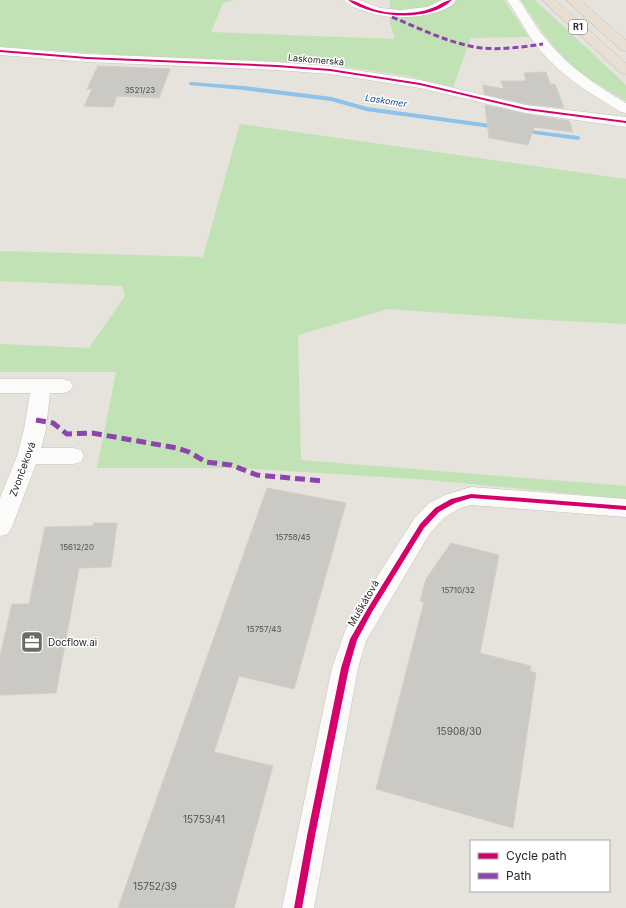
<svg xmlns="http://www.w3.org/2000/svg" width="626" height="908" font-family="Inter,sans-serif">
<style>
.green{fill:#c0e2b4}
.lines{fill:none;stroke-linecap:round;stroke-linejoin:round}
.stream{fill:#8ec2e9;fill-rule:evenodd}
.building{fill:#cbc9c3;stroke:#d1cec8}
.minor-casing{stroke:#c3c2c2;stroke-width:1}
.highway-casing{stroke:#c3c1bf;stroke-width:1}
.minor{fill:#fbfbfa;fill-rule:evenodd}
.highway{fill:#e8dfd2;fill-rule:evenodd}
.quiet-far1{stroke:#8e44ad;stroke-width:3;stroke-dasharray:6 3;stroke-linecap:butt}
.quiet{stroke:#8e44ad;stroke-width:5;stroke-dasharray:10 5;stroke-linecap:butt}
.cycleway-casing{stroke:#fff;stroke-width:2}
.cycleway{fill:#d6006c;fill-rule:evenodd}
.labels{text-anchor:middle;stroke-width:3;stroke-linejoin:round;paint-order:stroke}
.number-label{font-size:8px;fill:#525150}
.shield{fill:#fff;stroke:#686868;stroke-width:1}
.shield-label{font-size:9px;font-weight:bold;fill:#272727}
.far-street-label{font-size:9px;fill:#272727;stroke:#fff}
.far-water-label{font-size:9px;font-style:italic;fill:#0d4f95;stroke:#fff}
.street-label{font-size:10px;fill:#272727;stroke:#fff}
.poi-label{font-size:10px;fill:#272727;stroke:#fff;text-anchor:start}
.near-number-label{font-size:10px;fill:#525150}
</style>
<rect width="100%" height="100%" fill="#e6e3dc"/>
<g class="green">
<polygon points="0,0 233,0 223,3 211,32 395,39 390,24 390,0 504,0 529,37 471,38 453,87 406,76 341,66 272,61 182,59 0,47"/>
<path d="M521 0H535L626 85V101C607 90 583 77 567 61 549 43 535 21 521 0Z"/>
<polygon points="240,124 626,179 626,324 545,320 388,309 298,335 301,460 626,486 626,499 429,480 241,468 97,468 116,372 0,372 0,344 89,348 125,296 122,286 0,281 0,251 203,257"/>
</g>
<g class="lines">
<g class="stream">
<polygon points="191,82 243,86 332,97 367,107 498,125 501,127 498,129 366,111 331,101 243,90 189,85 189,83"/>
<polygon points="522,129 578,136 581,138 578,140 520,132 519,131"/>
</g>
</g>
<g class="building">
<polygon points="98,66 170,69 159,98 117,96 113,107 84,106 92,89 87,89"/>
<polygon points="546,72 550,84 555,84 564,108 526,104 484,94 483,85 504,89 501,81 526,81 524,73"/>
<polygon points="485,105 526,114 569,121 573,132 534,127 528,145 489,138"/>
<polygon points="267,488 346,503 294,689 239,676 214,752 273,766 234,908 118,908"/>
<polygon points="93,523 117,523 111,567 79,568 56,693 0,695 0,656 12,604 29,604 45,527 93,526"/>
<polygon points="451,543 499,555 480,653 531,666 530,671 536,673 513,828 376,789 424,602 420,601 426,579"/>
</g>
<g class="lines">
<g class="minor-casing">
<g id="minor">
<path d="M344 0H359L380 8 400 10 427 7 442 0H456C451 8 441 11 433 13 402 21 373 18 346 3Z"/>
<path d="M507 0H519C528 12 535 26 545 38 567 66 596 85 626 103V113L621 112C589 93 558 74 535 44 525 30 517 14 507 0Z"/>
<polygon points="0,47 87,54 277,62 330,66 420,80 526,105 626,117 626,127 526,113 420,88 330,74 277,70 87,62 0,55"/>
<polygon points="0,379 63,379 70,381 73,386 70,391 63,393 50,393 46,429 41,448 73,448 81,450 84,456 81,462 73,464 36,464 12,527 8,534 0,536 0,498 17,456 24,429 30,393 0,393"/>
<polygon points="471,487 626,499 626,517 471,505 460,508 445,517 430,533 366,641 358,668 314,908 282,908 332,668 345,631 361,602 414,519 429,503 445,495"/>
</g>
</g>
<g class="highway-casing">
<g id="highway">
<polygon points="542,0 555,0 626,63 626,74 621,73"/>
<polygon points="566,0 580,0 626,40 626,51 621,50"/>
</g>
</g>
<use href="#minor" class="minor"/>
<use href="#highway" class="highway"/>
<path class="quiet-far1" d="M392 17C421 29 450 44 482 48 502 50 523 47 543 44"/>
<polyline class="quiet" points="36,420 53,423 67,434 92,433 177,448 189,452 206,462 231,465 257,475 323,481"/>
<g class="cycleway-casing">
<g id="cycleway">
<path d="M348 0C355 0 362 5 368 7 379 12 391 13 402 13 412 13 423 12 432 8 439 6 445 0 452 0 429 23 372 18 348 0Z"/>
<polygon points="0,50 87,57 277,65 330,69 420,83 526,108 626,121 626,123 526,110 420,85 330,71 277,67 87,59 0,52"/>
<polygon points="471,494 626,506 626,510 471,498 455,503 439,512 424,528 372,612 357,640 349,668 315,836 302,908 294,908 307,836 341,668 350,639 368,608 420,524 435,508 451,499"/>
</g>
</g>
<use href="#cycleway" class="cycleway"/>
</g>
<defs>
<g id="office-square" transform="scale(1.15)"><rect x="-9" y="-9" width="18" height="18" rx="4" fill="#6a6966" stroke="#fff"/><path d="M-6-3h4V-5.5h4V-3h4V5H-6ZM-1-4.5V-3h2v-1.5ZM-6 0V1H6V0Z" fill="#fff"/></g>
</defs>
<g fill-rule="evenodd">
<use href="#office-square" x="32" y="642"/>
</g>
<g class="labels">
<g class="number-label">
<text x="140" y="93">3521/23</text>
<text x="293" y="540">15758/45</text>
<text x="77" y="550">15612/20</text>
<text x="458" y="593">15710/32</text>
<text x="264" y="632">15757/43</text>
</g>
<rect class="shield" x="569" y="20" width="18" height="14" rx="3"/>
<g class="shield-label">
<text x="578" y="30">R1</text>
</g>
<g class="far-street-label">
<text transform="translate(316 60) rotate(5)" y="3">Laskomerská</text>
</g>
<g class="far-water-label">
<text transform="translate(386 101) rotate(9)" y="3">Laskomer</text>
</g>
<g class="street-label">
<text transform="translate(22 469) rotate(-70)" y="4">Zvončeková</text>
<text transform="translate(363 603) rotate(-60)" y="4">Muškátová</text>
</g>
<g class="poi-label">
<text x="48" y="646">Docflow.ai</text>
</g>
<g class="near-number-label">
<text x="459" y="735">15908/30</text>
<text x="204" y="823">15753/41</text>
<text x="155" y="890">15752/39</text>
</g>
</g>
<rect x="470" y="840" width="140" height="52" fill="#ffffff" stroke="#a9a9a9"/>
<rect x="478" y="853" width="20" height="6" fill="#d6006c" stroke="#a9a9a9"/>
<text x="506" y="860" font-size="12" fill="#272727">Cycle path</text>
<rect x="478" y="873" width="20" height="6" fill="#8e44ad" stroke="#a9a9a9"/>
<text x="506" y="880" font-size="12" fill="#272727">Path</text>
</svg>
